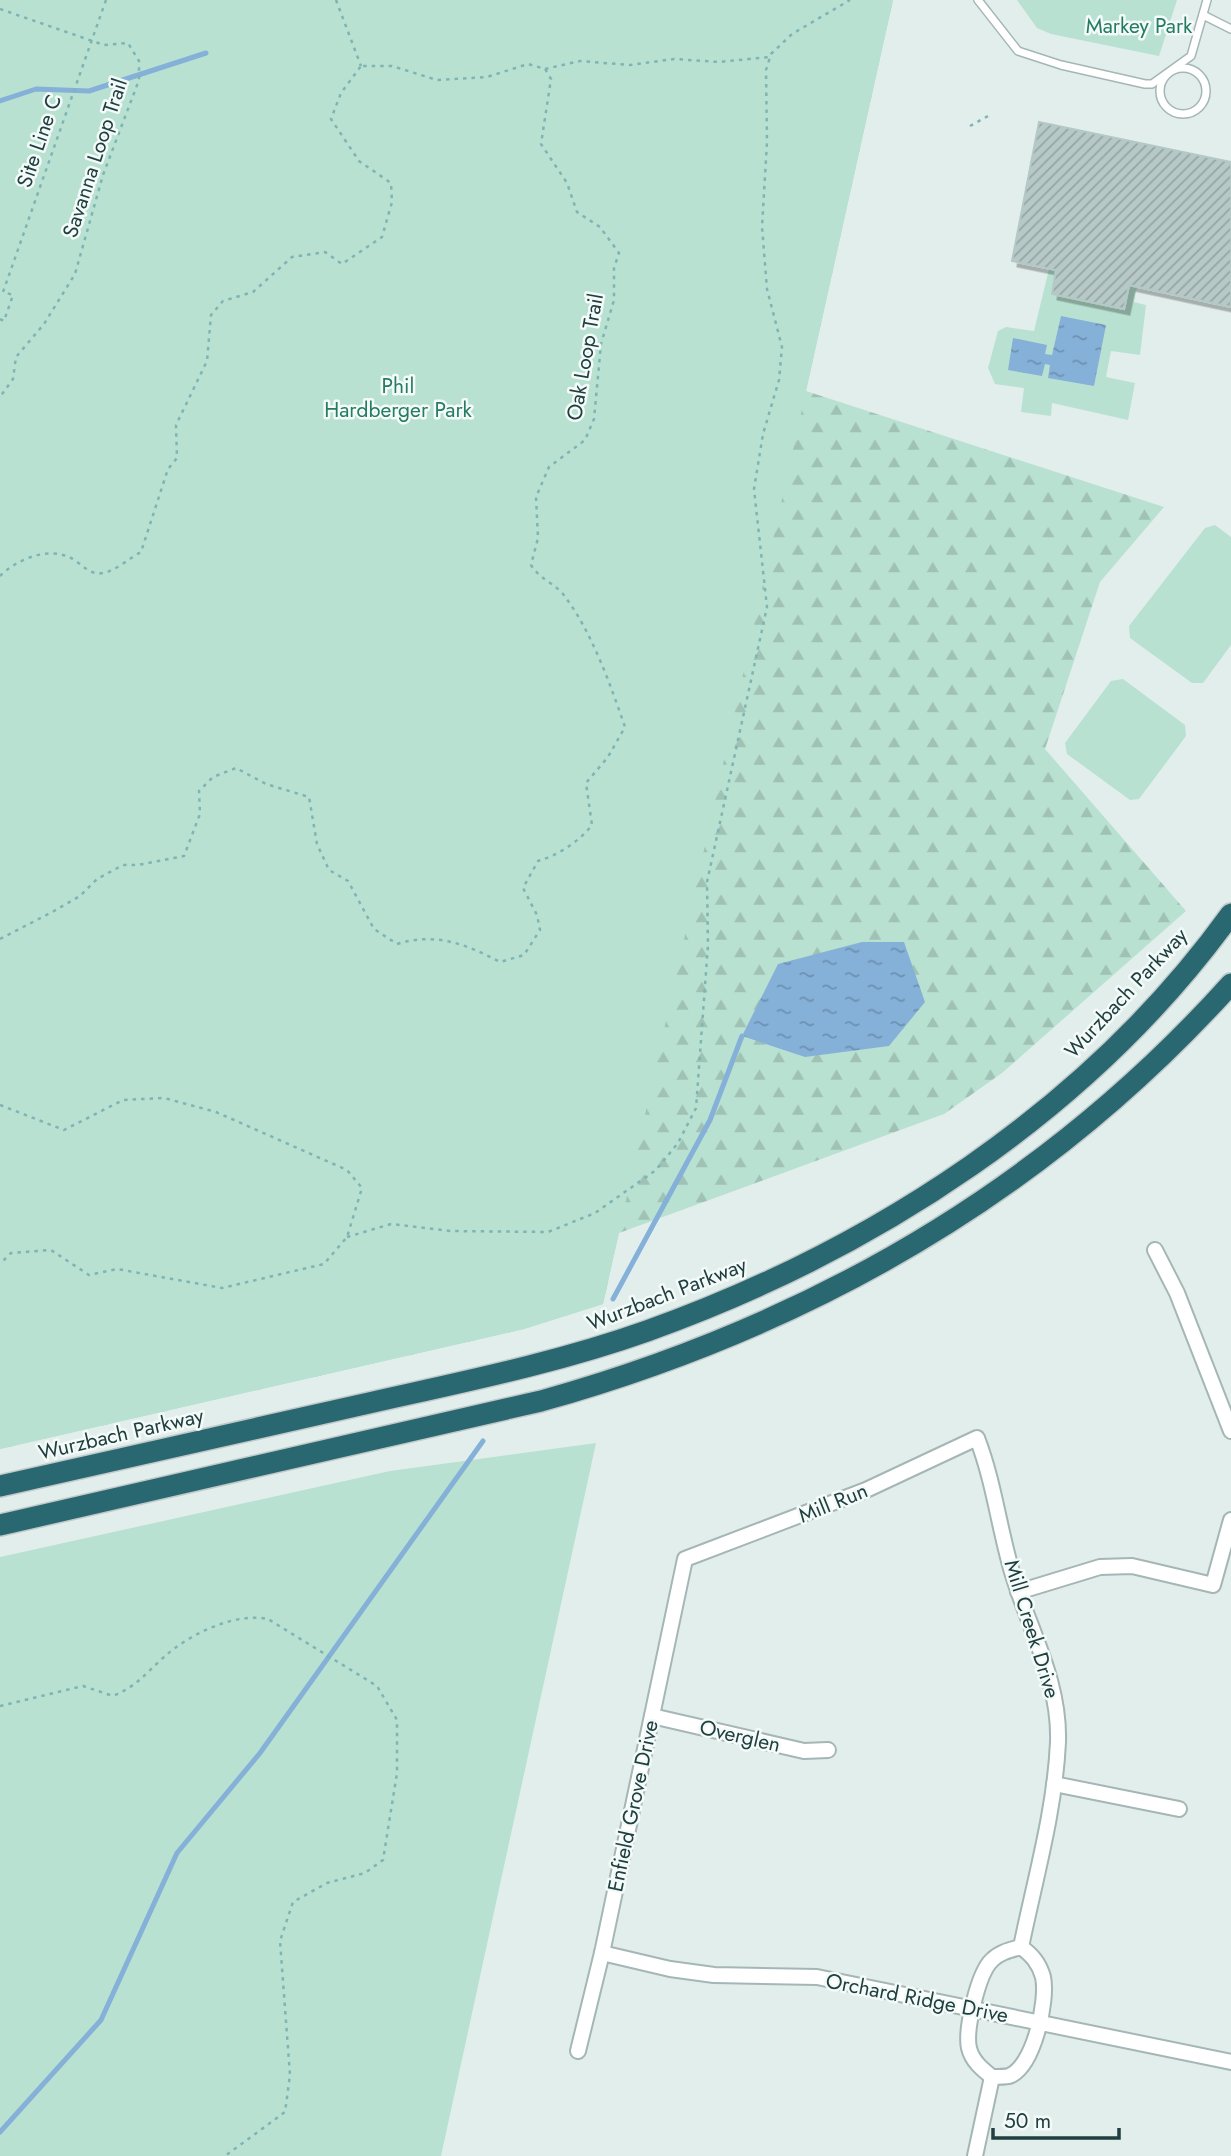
<svg xmlns="http://www.w3.org/2000/svg" width="1231" height="2156" font-family="Jost,sans-serif">
<style>
.forest{fill:url(#forest-firs)}
.green{fill:#b9e1d1}
.water{fill:url(#water-ripples)}
.lines{fill:none;stroke-linecap:round;stroke-linejoin:round}
.stream{stroke:#85b0d8;stroke-width:5}
.building{fill:url(#building-hatch);stroke:#b4c8c6;stroke-width:2;filter:url(#shadow)}
.service-casing{stroke:#a4b6b5;stroke-width:10}
.minor-casing{stroke:#a4b6b5;stroke-width:18}
.motorway-casing{stroke:#c1c9ca;stroke-width:24}
.path{stroke:#7fb4b4;stroke-width:2.5;stroke-dasharray:3.5 5;stroke-linecap:butt}
.service{stroke:#fff;stroke-width:7}
.minor{stroke:#fff;stroke-width:14}
.motorway{stroke:#296870;stroke-width:21}
.labels{text-anchor:middle;stroke-width:5;stroke-linejoin:round;paint-order:stroke}
.park-label{font-size:21px;fill:#267c63;stroke:#f3faf8}
.street-label{font-size:21px;fill:#203f41;stroke:#f3faf8}
</style>
<defs>
<pattern id="forest-firs" width="22" height="20" patternUnits="userSpaceOnUse" patternTransform="scale(1.75)"><rect width="22" height="20" fill="#b9e1d1"/><path d="M5 1l3.5 6h-7zM16 11l3.5 6h-7z" fill="#9fc2b5"/></pattern>
<pattern id="water-ripples" width="26" height="14" patternUnits="userSpaceOnUse" patternTransform="scale(1.75)"><rect width="26" height="14" fill="#85b0d8"/><path d="M2 4q2-2 4 0t4 0M15 11q2-2 4 0t4 0" fill="none" stroke="#6c91b1"/></pattern>
<pattern id="building-hatch" width="6" height="6" patternUnits="userSpaceOnUse" patternTransform="scale(1.75)"><rect width="6" height="6" fill="#b7c9c7"/><path d="M-1 1l2-2M0 6l6-6M5 7l2-2" fill="none" stroke="#94a5a3"/></pattern>
<filter id="shadow"><feDropShadow dx="5.5" dy="5.5" stdDeviation="0" flood-color="#0004"/></filter>
</defs>
<rect width="100%" height="100%" fill="#e2eeec"/>
<polygon class="forest" points="86,0 893,0 806,391 1164,507 1100,582 1045,749 1186,911 1002,1073 944,1114 619,1233 603,1304 524,1329 0,1449 0,240"/>
<g class="green">
<polygon points="0,0 893,0 603,1304 524,1329 0,1449"/>
<polygon points="1017,0 1177,0 1159,56 1051,34 1037,28"/>
<polygon points="1049,269 1056,270 1054,295 1124,309 1129,285 1137,287 1134,302 1146,305 1140,355 1111,351 1106,377 1135,383 1128,420 1052,403 1051,416 1021,412 1024,388 995,384 988,368 998,331 1006,327 1034,331"/>
<polygon points="1215,525 1231,537 1231,645 1203,683 1192,683 1130,638 1129,626 1205,528"/>
<polygon points="1123,679 1185,725 1186,736 1139,799 1130,800 1067,754 1065,743 1111,681"/>
<polygon points="596,1443 441,2156 0,2156 0,1557 390,1471"/>
</g>
<g class="water">
<polygon points="1061,316 1106,325 1094,386 1048,378 1050,365 1045,364 1042,376 1008,370 1013,338 1047,345 1045,354 1052,355"/>
<polygon points="862,942 904,942 925,1002 889,1046 805,1057 742,1036 778,964"/>
</g>
<g class="lines">
<g class="stream">
<polyline points="0,101 36,89 89,91 206,53"/>
<polyline points="613,1299 710,1120 742,1036"/>
<polyline points="0,2132 101,2020 177,1853 260,1753 483,1441"/>
</g>
</g>
<polygon class="building" points="1039,122 1231,162 1231,307 1129,285 1124,309 1052,294 1056,270 1012,261"/>
<g class="lines">
<g class="service-casing">
<g id="service">
<polyline points="978,0 1018,51 1061,65 1145,84 1152,84 1191,56 1207,0"/>
<polyline points="1203,15 1231,29"/>
<circle cx="1183" cy="91" r="23"/>
</g>
</g>
<g class="minor-casing">
<g id="minor">
<polyline points="1155,1250 1177,1293 1231,1431"/>
<polyline points="1018,1592 1100,1567 1132,1566 1213,1585 1231,1520"/>
<polyline points="652,1716 804,1751 828,1750"/>
<polyline points="1054,1784 1179,1809"/>
<path d="M1021 1947C1032 1955 1039 1963 1043 1977 1048 2000 1034 2067 1009 2076 1004 2077 997 2077 992 2077 982 2069 972 2061 969 2048 965 2030 978 1973 992 1960 1000 1952 1010 1950 1021 1947Z"/>
<polyline points="602,1953 670,1969 714,1975 817,1977 1231,2062"/>
<path d="M578 2051 602 1953 685 1559 866 1490 977 1438C994 1482 999 1528 1012 1572 1029 1630 1060 1680 1058 1742 1055 1810 1035 1879 1021 1947"/>
<polyline points="975,2156 992,2077"/>
</g>
</g>
<g class="motorway-casing">
<g id="motorway">
<path d="M0 1486C123 1459 246 1431 369 1403 462 1382 557 1363 647 1331 873 1250 1089 1111 1231 914"/>
<path d="M0 1525 541 1401C809 1326 1044 1192 1231 984"/>
</g>
</g>
<g class="path">
<polyline points="336,0 361,66"/>
<polyline points="0,9 104,45 128,43 139,61 139,80 103,175 75,274 44,324 16,357 13,379 0,397"/>
<polyline points="545,69 580,61 630,65 674,59 719,62 769,57"/>
<polyline points="970,126 988,116"/>
<polyline points="0,319 4,321 13,295 3,292 106,0"/>
<path d="M0 576C16 560 46 547 69 557 80 562 89 576 103 573 115 571 130 558 141 552L168 469 177 458 176 425 207 361 211 315 223 301 253 292 292 257 325 252 342 264 382 237 392 202 391 183 359 161 331 119 341 93 361 66"/>
<path d="M0 939 54 911 80 896 97 879 123 865H138L184 856 200 814 199 791 213 777 236 768 266 784 309 797 317 844 329 870 348 881 374 929 397 944C435 932 466 944 500 962L524 955 540 930 537 915 523 888 538 861C558 855 579 842 592 825L586 783 608 757 625 727C611 686 592 633 566 598 557 584 540 580 531 565L538 538 536 497 549 467 585 440 594 419 601 344 614 300V268L619 253 600 227 577 212 567 183 541 144 551 79 545 69 528 64 487 77 437 80 392 66H361"/>
<polyline points="0,1105 64,1130 123,1100 164,1098 216,1112 347,1170 362,1188 347,1237 324,1264 222,1288 117,1269 89,1275 51,1250 11,1253 0,1264"/>
<polyline points="347,1237 391,1224 450,1231 548,1232 595,1213 656,1170 678,1143 696,1108 708,945 707,882 767,607 754,489 763,434 779,380 782,347 767,289 762,227 767,142 766,70 771,54 792,34 850,0"/>
<path d="M0 1706 83 1686 113 1696C137 1686 145 1674 164 1657 188 1635 234 1612 268 1619L377 1686 397 1720V1773L383 1860 365 1873 327 1883 293 1902 280 1941 290 2075 285 2112 225 2156"/>
</g>
<use href="#service" class="service"/>
<use href="#minor" class="minor"/>
<use href="#motorway" class="motorway"/>
</g>
<g class="labels">
<g class="park-label">
<text x="1139" y="33">Markey Park</text>
<text x="398" y="393">Phil<tspan x="398" dy="24">Hardberger Park</tspan></text>
</g>
<g class="street-label">
<text transform="translate(39 141) rotate(-71)" y="7">Site Line C</text>
<text transform="translate(95 158) rotate(-72)" y="7">Savanna Loop Trail</text>
<text transform="translate(585 357) rotate(-80)" y="7">Oak Loop Trail</text>
<text transform="translate(1126 993) rotate(-47)" y="7">Wurzbach Parkway</text>
<text transform="translate(667 1294) rotate(-21)" y="7">Wurzbach Parkway</text>
<text transform="translate(121 1434) rotate(-13)" y="7">Wurzbach Parkway</text>
<text transform="translate(833 1503) rotate(-22)" y="7">Mill Run</text>
<text transform="translate(1032 1629) rotate(73)" y="7">Mill Creek Drive</text>
<text transform="translate(740 1736) rotate(13)" y="7">Overglen</text>
<text transform="translate(633 1806) rotate(-78)" y="7">Enfield Grove Drive</text>
<text transform="translate(917 1998) rotate(11)" y="7">Orchard Ridge Drive</text>
</g>
</g>
<path d="M993 2128v10h126v-10" fill="none" stroke="#203f41" stroke-width="3.5"/>
<text x="1004" y="2128" font-size="21" fill="#203f41" stroke="#f3faf8" stroke-width="5" paint-order="stroke">50 m</text>
</svg>
